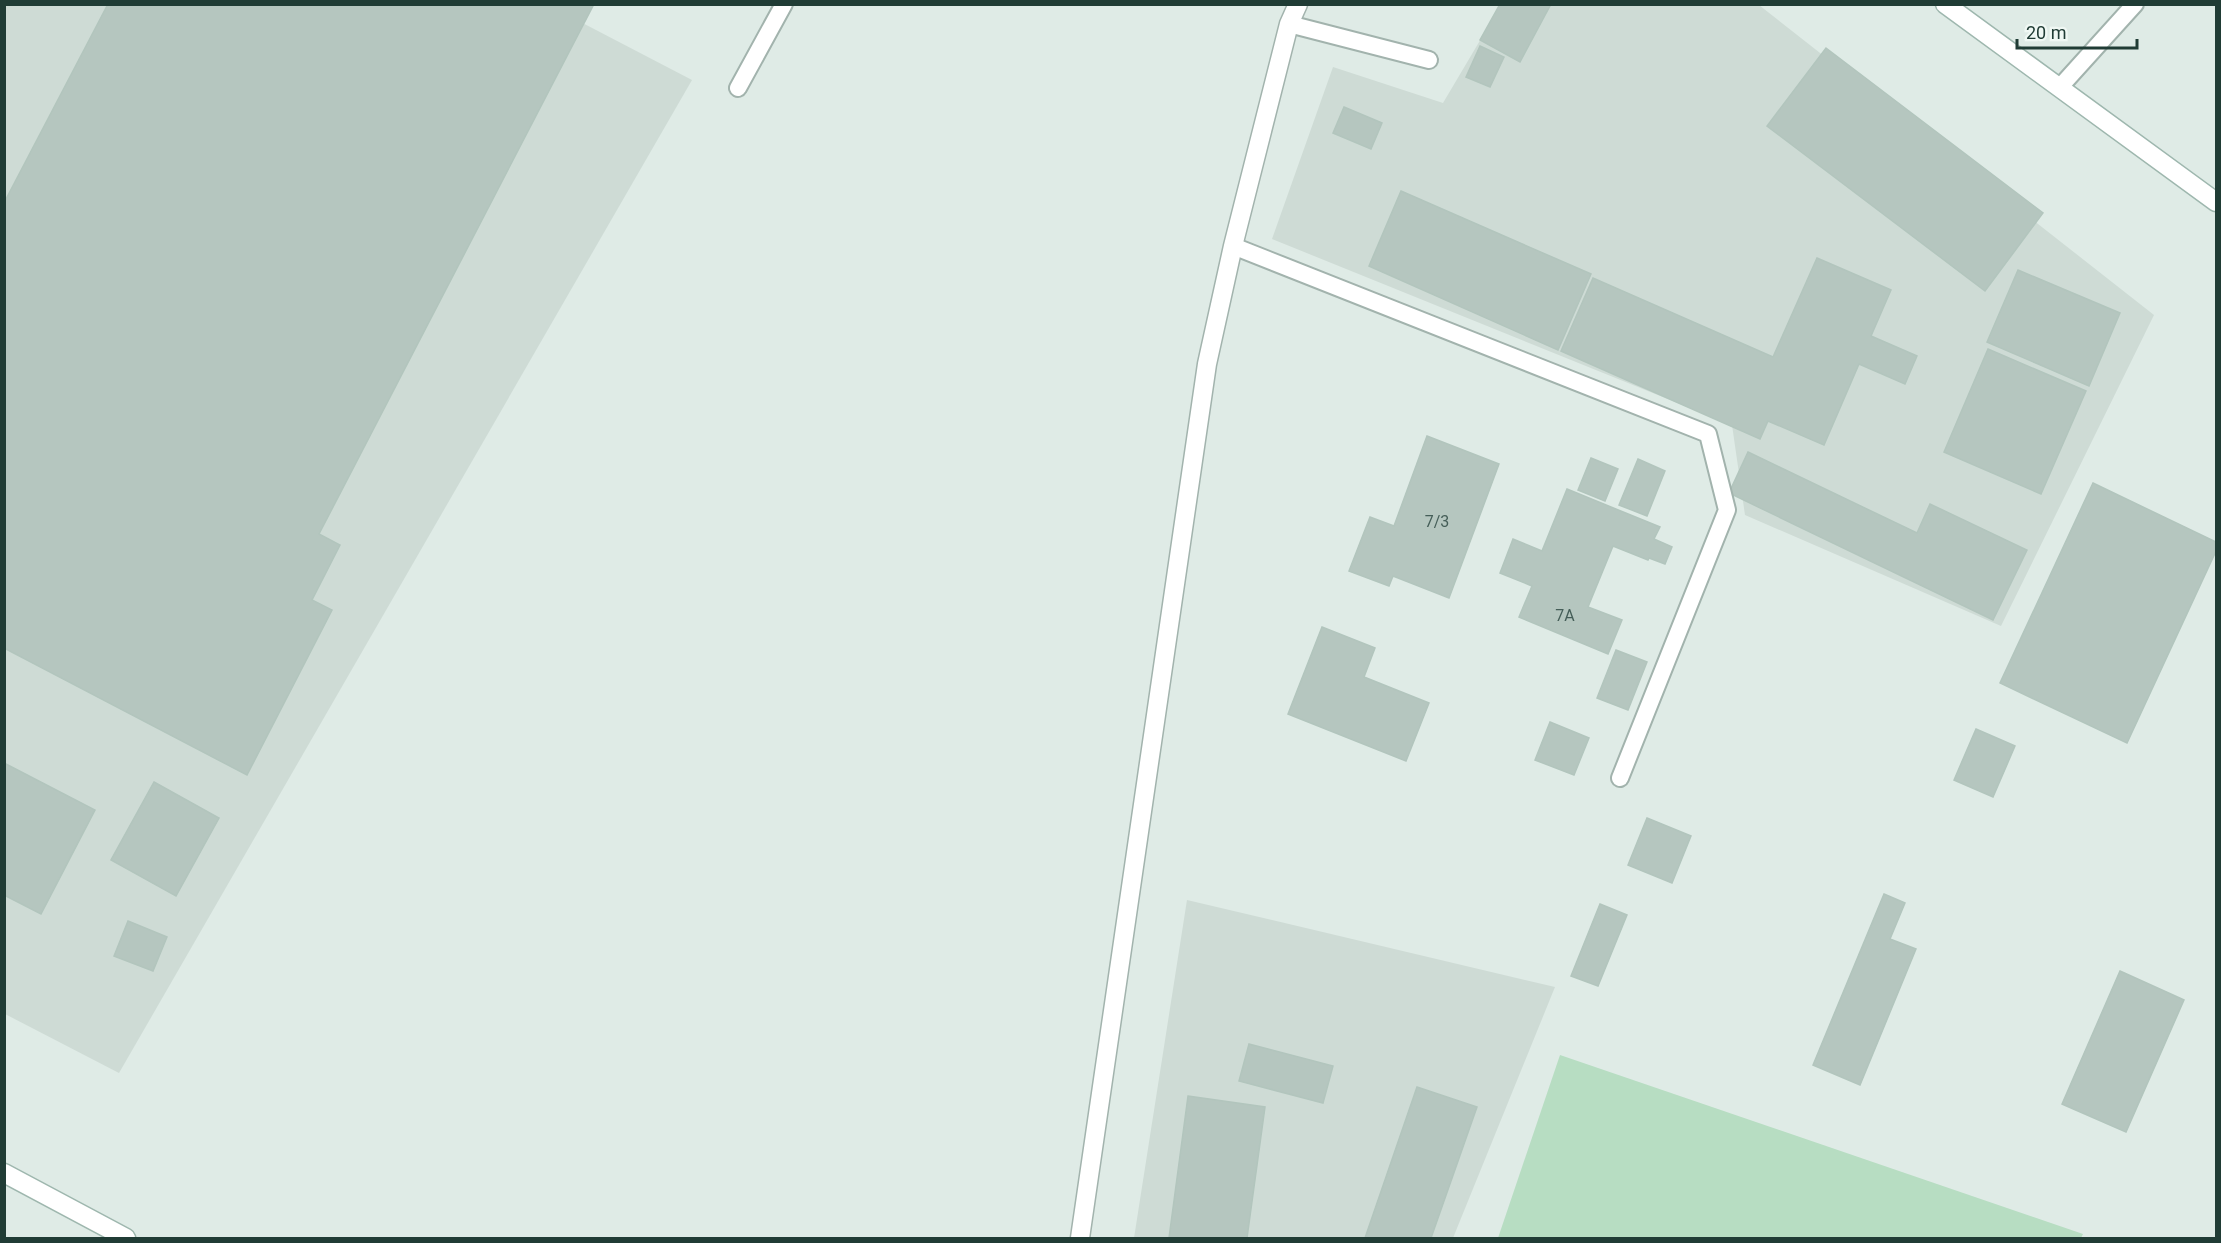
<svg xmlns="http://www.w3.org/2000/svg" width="2221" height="1243" font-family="Roboto,sans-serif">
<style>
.built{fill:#cedbd5}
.green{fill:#b7ddc2}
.building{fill:#b5c6bf;stroke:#b2c5bd;stroke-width:1.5}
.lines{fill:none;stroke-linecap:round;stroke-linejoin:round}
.lane-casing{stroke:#a2b3ad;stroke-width:20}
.street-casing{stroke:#a2b3ad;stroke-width:21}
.secondary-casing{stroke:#9eb7ae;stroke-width:21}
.lane{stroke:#fff;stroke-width:16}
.street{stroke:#fff;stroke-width:18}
.secondary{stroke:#fff;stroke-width:18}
.labels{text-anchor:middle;stroke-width:4.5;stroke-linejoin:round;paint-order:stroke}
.number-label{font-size:16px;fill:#455e58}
</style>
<rect width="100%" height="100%" fill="#dfebe6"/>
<g class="built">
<polygon points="4,5 548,5 692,80 119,1073 5,1014"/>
<polygon points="1501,5 1759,5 2154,315 2001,626 1745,515 1732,425 1272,239 1333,67 1443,103"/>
<polygon points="1187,900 1555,987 1453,1238 1134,1238"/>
</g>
<polygon class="green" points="1560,1055 2083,1234 2081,1238 1498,1238"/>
<g class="building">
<polygon points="108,4 594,4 319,534 340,545 312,600 332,610 247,775 4,648 4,203"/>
<polygon points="1500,4 1551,4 1520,62 1480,40"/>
<polygon points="1480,46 1504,57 1490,87 1466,77"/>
<polygon points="1826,48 2043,213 1985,291 1767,126"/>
<polygon points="1344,107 1382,123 1371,149 1333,133"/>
<polygon points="1401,191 1591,274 1558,350 1369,266"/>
<polygon points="1817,258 1891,290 1871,336 1917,356 1905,384 1859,364 1824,445 1768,421 1760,439 1561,351 1593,278 1773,357"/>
<polygon points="2018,270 2120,313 2089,386 1987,342"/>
<polygon points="1988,349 2086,391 2041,494 1944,452"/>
<polygon points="1427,436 1499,464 1449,598 1393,576 1389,586 1349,571 1370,517 1394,526"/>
<polygon points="1748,452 1917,533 1930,504 2027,550 1993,620 1729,493"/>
<polygon points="1591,458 1618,469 1605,501 1578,490"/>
<polygon points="1638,459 1665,471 1647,516 1619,505"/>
<polygon points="2093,483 2216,542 2216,551 2127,743 2000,683"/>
<polygon points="1567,489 1660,527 1654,539 1672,547 1665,564 1649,558 1648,560 1613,546 1588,607 1622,620 1608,654 1519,617 1532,586 1500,573 1513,539 1542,551"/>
<polygon points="1322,627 1375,648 1364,677 1429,703 1406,761 1288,714"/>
<polygon points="1616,650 1647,662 1628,710 1597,698"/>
<polygon points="1550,722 1589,738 1574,775 1535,760"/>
<polygon points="1976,729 2015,746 1993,797 1954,780"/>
<polygon points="4,763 95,810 41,914 4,895"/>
<polygon points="154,782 219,818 176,896 111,860"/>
<polygon points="1647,818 1691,836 1672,883 1628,865"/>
<polygon points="1884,894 1905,903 1890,939 1916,949 1860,1085 1813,1065"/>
<polygon points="1600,904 1627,915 1598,986 1571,976"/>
<polygon points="128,921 167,937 153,971 114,956"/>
<polygon points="2120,971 2184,1000 2126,1132 2062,1104"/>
<polygon points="1249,1044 1333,1066 1323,1103 1239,1081"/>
<polygon points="1417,1087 1477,1107 1431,1238 1365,1238"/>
<polygon points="1188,1096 1265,1107 1247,1238 1169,1238"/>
</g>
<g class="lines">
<g class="lane-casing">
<g id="lane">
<polyline points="1289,24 1429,60"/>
<polyline points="2060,87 2135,4"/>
<polyline points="738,88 784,4"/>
<polyline points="1233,246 1708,434 1727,510 1620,778"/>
</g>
</g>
<g class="street-casing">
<polyline id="street" points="1080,1238 1207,364 1233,246 1289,24 1298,4"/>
</g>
<g class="secondary-casing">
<g id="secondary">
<polyline points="1945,4 2216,202"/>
<polyline points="4,1173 126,1238"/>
</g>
</g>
<use href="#lane" class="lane"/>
<use href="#street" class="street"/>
<use href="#secondary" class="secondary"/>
</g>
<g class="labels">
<g class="number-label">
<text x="1437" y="527">7/3</text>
<text x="1565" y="621">7А</text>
</g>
</g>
<rect width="2221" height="1243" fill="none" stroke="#203c35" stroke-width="12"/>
<path d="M2017 39v9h120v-9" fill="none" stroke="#203c35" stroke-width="3"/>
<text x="2026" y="39" font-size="18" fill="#203c35" stroke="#f0f8f4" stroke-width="4.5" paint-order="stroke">20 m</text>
</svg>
